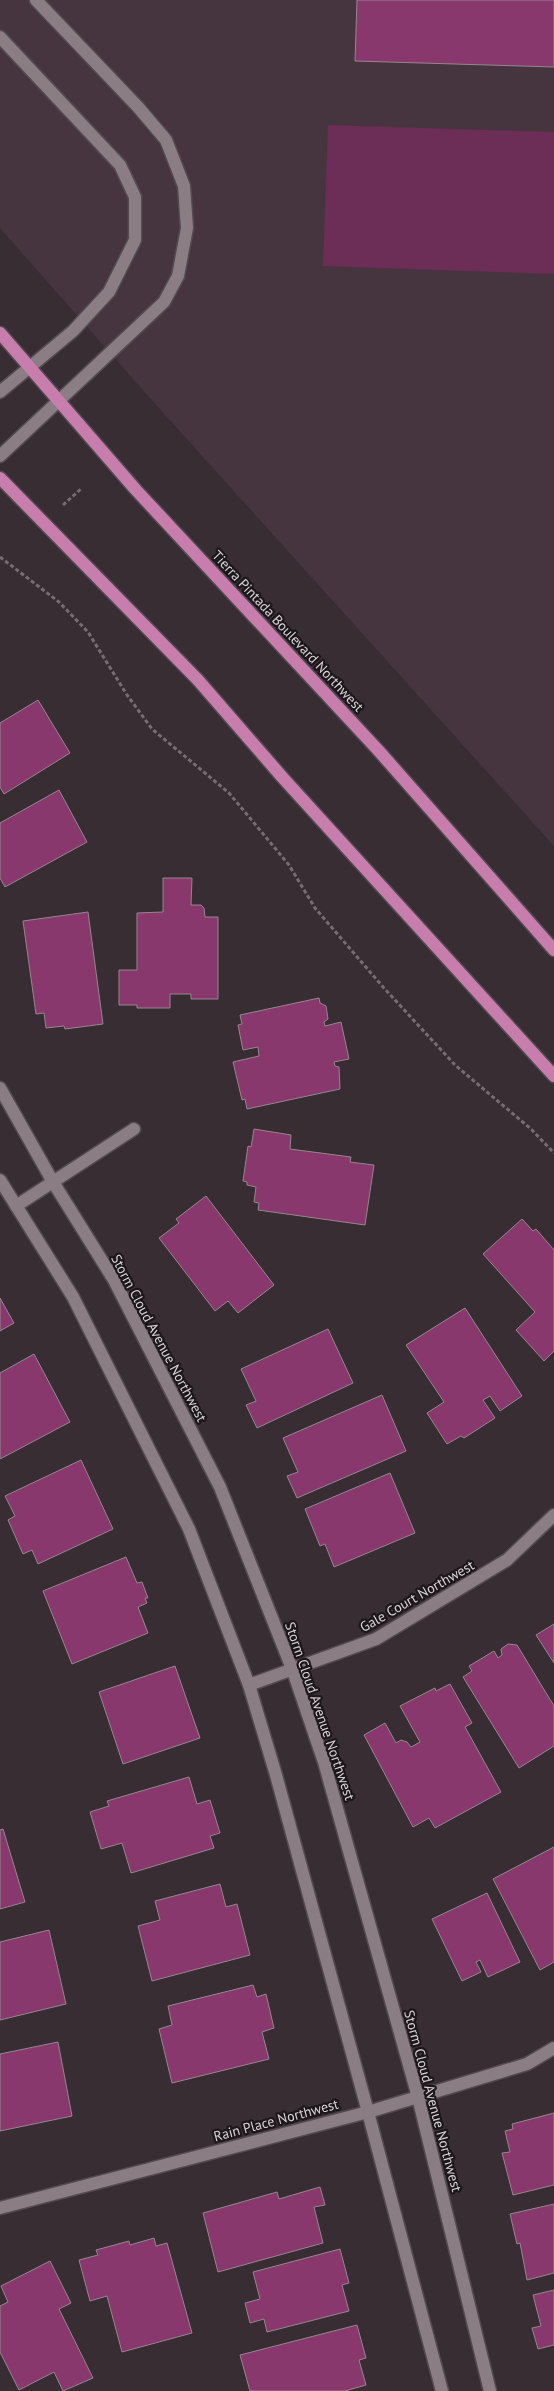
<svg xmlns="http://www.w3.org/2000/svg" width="554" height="2391" font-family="'PT Sans',sans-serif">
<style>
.built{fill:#46353f}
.green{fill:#6c2d56}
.building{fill:#89386d;stroke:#94878e}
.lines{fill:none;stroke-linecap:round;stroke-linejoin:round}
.minor-casing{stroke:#544a50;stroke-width:15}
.major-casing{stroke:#544a50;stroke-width:15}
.path{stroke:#766d72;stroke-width:3;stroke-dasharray:4 2.5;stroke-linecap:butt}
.minor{stroke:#8a7d84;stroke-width:12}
.major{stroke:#c87ead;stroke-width:12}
.labels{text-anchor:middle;stroke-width:4.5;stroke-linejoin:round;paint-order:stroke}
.street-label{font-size:14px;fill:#dbd4d8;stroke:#1c171a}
</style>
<rect width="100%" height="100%" fill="#382d33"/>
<polygon class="built" points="0,0 554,0 554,846 149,397 0,228"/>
<polygon class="green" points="328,125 554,132 554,274 323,266"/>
<g class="building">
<polygon points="357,0 554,0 554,67 355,61"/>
<polygon points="38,700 70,753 4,794 0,787 0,723"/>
<polygon points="59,790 87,842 5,887 0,878 0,823"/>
<polygon points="163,878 192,878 191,905 201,905 204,908 205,917 218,917 218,999 191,999 191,994 170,994 170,1008 137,1008 137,1005 119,1005 119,970 137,970 137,913 163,912"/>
<polygon points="88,912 103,1024 65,1029 64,1026 46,1028 44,1013 36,1014 23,921"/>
<polygon points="319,998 320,1003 326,1006 328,1019 324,1022 325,1026 341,1022 349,1059 334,1062 335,1066 339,1067 340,1089 247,1109 245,1099 242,1100 233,1062 259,1056 258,1047 243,1050 238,1025 242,1024 240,1015"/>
<polygon points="254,1129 291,1135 290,1149 351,1157 350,1162 374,1165 365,1225 258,1210 259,1203 254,1202 256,1187 247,1185 247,1182 243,1181 248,1146 251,1147"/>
<polygon points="206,1196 274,1285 238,1313 228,1301 215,1311 159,1238 179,1223 176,1219"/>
<polygon points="522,1219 533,1231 536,1229 554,1250 554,1351 544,1361 516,1330 535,1312 483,1254"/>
<polygon points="0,1298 14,1323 0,1331"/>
<polygon points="465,1308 522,1396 500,1411 490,1396 483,1400 495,1418 464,1438 461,1436 447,1444 427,1413 444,1402 406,1345"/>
<polygon points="328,1329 353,1383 257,1428 246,1405 256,1401 241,1369"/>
<polygon points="34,1354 70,1422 0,1459 0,1373"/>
<polygon points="382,1395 406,1451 297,1498 287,1476 298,1472 283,1438"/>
<polygon points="81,1460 113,1529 38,1564 32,1550 23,1554 8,1520 15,1516 5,1496"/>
<polygon points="390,1473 415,1533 334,1567 325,1544 320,1546 305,1509"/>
<polygon points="126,1557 137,1583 142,1582 148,1598 145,1598 147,1603 138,1607 148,1633 72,1664 43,1591"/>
<polygon points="554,1624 554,1663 536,1635"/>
<polygon points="508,1644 517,1645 554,1706 554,1746 519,1768 463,1677 472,1671 469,1666 494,1651 498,1658 502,1655 501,1649"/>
<polygon points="175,1666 200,1738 123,1764 99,1692"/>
<polygon points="450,1684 472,1723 465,1727 501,1792 435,1828 429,1818 413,1827 364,1735 385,1723 396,1743 401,1740 407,1742 411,1747 420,1742 400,1706 435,1688 436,1691"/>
<polygon points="189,1777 197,1804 210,1800 220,1833 210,1836 214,1848 131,1873 122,1843 101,1849 90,1812 109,1806 107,1801"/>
<polygon points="3,1829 25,1902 0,1909 0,1830"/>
<polygon points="554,1847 554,1962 540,1970 493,1879"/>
<polygon points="220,1884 226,1907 237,1904 250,1955 152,1981 138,1926 160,1920 155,1901"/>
<polygon points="487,1893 520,1962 488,1977 480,1960 476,1962 481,1972 462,1981 432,1919"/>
<polygon points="49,1930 66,2004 0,2020 0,1942"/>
<polygon points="253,1985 257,1997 266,1994 274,2028 262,2032 269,2059 172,2083 159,2029 172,2025 168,2006"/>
<polygon points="58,2042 72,2116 0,2131 0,2054"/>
<polygon points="554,2113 554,2185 513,2195 502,2153 510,2152 505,2131 513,2129 512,2124"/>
<polygon points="320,2187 325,2205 314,2207 323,2243 218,2272 203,2213 277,2192 279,2199"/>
<polygon points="554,2204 554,2273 527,2280 520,2243 517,2244 510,2214"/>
<polygon points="154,2238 156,2246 167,2243 192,2333 122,2352 107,2296 90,2301 79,2260 98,2255 96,2250 129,2241 130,2245"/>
<polygon points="340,2249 349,2283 342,2285 349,2311 267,2332 264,2319 250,2323 245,2303 260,2299 253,2272"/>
<polygon points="50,2261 71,2303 59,2309 93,2378 63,2391 54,2372 19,2390 0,2352 0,2306 8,2302 1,2286"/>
<polygon points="554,2290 554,2345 538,2349 532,2328 541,2326 533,2295"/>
<polygon points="357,2325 366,2358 359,2360 366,2385 345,2391 250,2391 240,2355"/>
</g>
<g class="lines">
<g class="minor-casing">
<g id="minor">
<polyline points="0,37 120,165 135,197 135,240 109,292 73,331 0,392"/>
<polyline points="0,456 164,302 178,276 187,228 184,186 166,140 138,107 36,0"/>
<polyline points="0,1088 53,1182 114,1280 220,1487 293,1671 324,1762 418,2097 490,2391"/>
<polyline points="0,1180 73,1297 189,1529 249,1685 276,1775 368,2112 442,2391"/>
<polyline points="16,1206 134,1129"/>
<polyline points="249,1685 376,1639 507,1560 554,1515"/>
<polyline points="0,2208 368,2112 527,2064 554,2048"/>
</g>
</g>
<g class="major-casing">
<g id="major">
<polyline points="0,333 136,490 378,750 554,950"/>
<polyline points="0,478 198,680 283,778 554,1076"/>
</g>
</g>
<g class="path">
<polyline points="63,505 82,488"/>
<polyline points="0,557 59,602 88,632 127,695 152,729 229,793 289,865 315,908 383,987 455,1065 531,1129 554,1153"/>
</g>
<use href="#minor" class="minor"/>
<use href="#major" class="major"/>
</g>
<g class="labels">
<g class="street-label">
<text transform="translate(288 631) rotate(47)" y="5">Tierra Pintada Boulevard Northwest</text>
<text transform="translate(159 1338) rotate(62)" y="5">Storm Cloud Avenue Northwest</text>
<text transform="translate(417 1596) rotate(-30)" y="5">Gale Court Northwest</text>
<text transform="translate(320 1711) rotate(71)" y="5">Storm Cloud Avenue Northwest</text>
<text transform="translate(433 2101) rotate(75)" y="5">Storm Cloud Avenue Northwest</text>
<text transform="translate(276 2120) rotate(-15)" y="5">Rain Place Northwest</text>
</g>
</g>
</svg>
